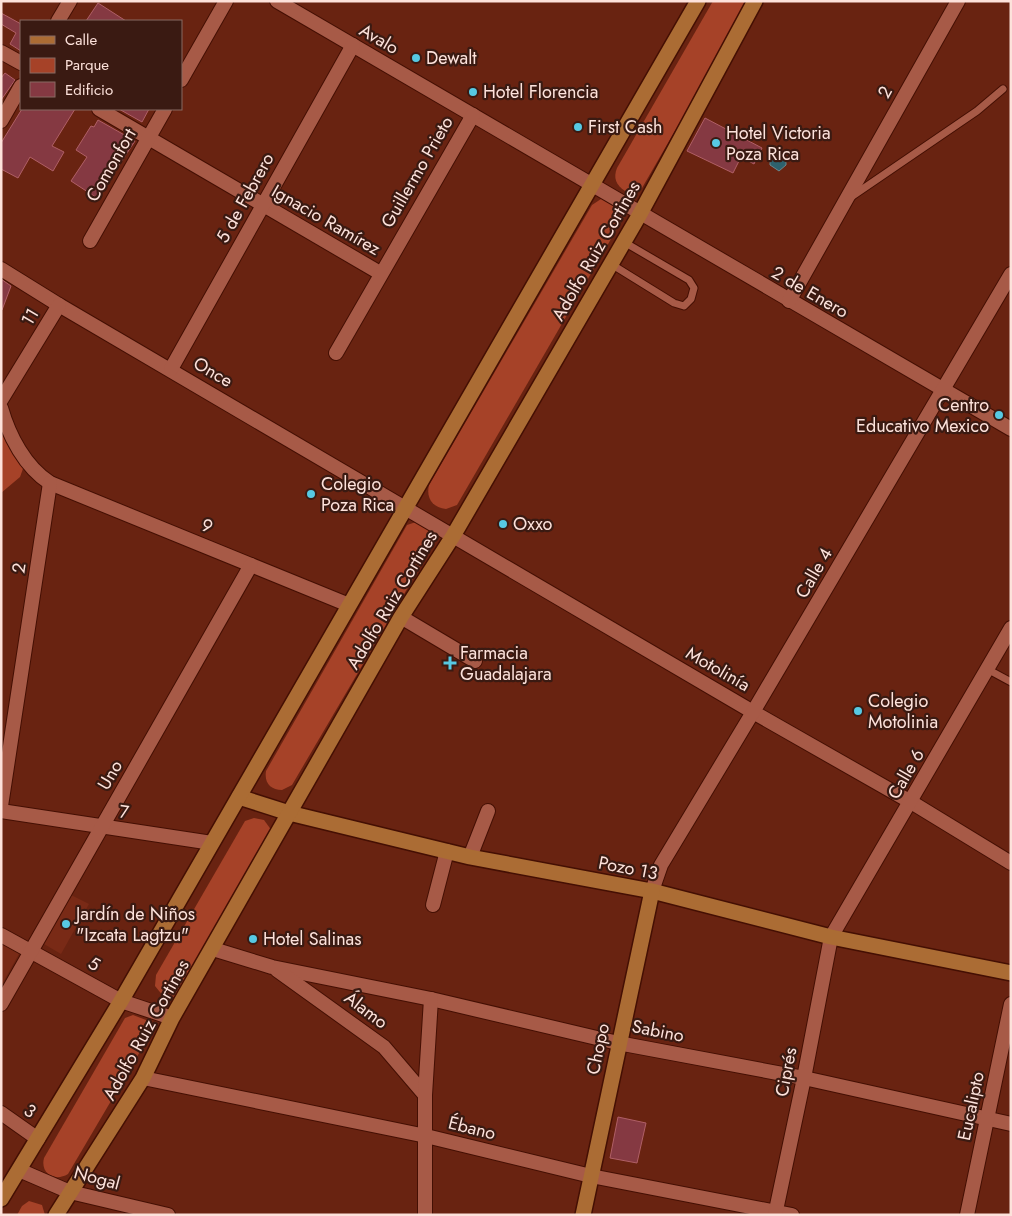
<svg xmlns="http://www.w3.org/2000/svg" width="1012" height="1216" font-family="Jost,sans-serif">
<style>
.built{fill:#792a16}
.green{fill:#a64228}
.water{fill:#2d616d;stroke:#6b888e}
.building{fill:#853942;stroke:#b05f66}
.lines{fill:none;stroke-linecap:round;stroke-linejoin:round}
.lane-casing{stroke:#440f03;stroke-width:9}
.street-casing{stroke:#440f03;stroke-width:16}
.secondary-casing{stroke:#440f03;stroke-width:18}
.lane{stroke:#a75a47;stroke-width:7}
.street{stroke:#a75a47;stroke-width:14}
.secondary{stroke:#ab6c34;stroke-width:15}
.poi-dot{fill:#57c9e3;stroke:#3a1a12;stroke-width:2}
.labels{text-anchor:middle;stroke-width:4.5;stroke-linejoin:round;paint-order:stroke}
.street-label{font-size:18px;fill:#fde2db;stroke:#3a1a12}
.poi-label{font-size:18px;fill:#fde2db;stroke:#3a1a12;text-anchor:start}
</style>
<rect width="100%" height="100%" fill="#692311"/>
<g class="built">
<polygon points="71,895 89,904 61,954 44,944"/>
<polygon points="1,942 20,952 1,986"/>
</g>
<g class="green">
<path d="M713 1H750L642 188 637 191H625C616 185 613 178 617 168Z"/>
<path d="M601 199H607L621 209 622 220 457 505 446 509C432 507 426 498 429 485L592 205Z"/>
<polygon points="1,410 29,452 20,477 1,493"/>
<path d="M416 522 430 528 434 537V543L292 785 282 790C271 790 264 783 266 771L407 525Z"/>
<polygon points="254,818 264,820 272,831 181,993 171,998 164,997 155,986 156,975 245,821"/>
<path d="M133 1015 146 1020 151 1033 68 1174C55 1182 40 1174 44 1158L125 1018Z"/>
<polygon points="29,1201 42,1205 45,1215 17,1215 22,1206"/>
</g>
<polygon class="water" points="777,155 786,161 786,165 779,171 770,165 770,157"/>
<g class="building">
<polygon points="98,3 126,21 86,21"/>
<polygon points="1,13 21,24 21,51 10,44 16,33 1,24"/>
<polygon points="5,73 15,80 1,100 1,78"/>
<polygon points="22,109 75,109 52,146 64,152 53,171 30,157 18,178 1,169 1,143"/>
<polygon points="119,109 149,109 142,122"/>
<polygon points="705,118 762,148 754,164 741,157 733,173 687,151"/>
<polygon points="98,120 135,141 97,198 71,181 87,157 76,150 91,126 94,127"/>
<polygon points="1,279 11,286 2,310 1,310"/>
<polygon points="618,1117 646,1123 637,1163 610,1158"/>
</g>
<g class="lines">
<g class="lane-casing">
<g id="lane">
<polyline points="851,197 977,111 1003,89"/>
<polyline points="611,264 674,303 684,306 691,299 694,288 689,280 624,242"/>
<polyline points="987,669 1011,682"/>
</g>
</g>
<g class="street-casing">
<g id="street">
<polyline points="277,1 1011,429"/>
<polyline points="58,21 70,1"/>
<polyline points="1,52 21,63"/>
<polyline points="181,80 226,1"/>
<polyline points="99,109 380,273"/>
<polyline points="1,121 21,86"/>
<polyline points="90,241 165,109"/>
<polyline points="1,269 59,305 753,712 911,802 1011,863"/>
<polyline points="789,301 958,1"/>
<polyline points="336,353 473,115"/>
<polyline points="171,369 353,45"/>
<polyline points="1,400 59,305"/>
<path d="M1 408C9 436 25 467 50 483L349 605"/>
<polyline points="401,617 475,661"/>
<polyline points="1,806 50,483"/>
<polyline points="1,811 212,843"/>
<polyline points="470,857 488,811"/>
<polyline points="652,891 661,865 753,712 1011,274"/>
<polyline points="433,905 447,851"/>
<polyline points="1,935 121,1001 172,1018"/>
<polyline points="213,949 272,967 431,999 618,1043 804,1078 1011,1124"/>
<polyline points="277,970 384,1047 425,1095"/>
<polyline points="1,1004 251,565"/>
<polyline points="143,1078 426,1136 591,1176 792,1215"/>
<polyline points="1,1113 38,1139"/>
<polyline points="19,1170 70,1192 168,1215"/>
<polyline points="425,1215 425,1095 431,999"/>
<polyline points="775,1215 804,1078 831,937 1011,628"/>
<polyline points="967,1215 1011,1004"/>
</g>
</g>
<g class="secondary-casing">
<g id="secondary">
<polyline points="239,797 289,813 470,857 652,891 831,937 1011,973"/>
<polyline points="1,1199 121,1001 698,1"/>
<polyline points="56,1215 143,1078 172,1018 401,617 453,536 640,214 755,1"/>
<polyline points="583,1215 652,891"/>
</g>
</g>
<use href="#lane" class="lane"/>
<use href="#street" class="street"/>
<use href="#secondary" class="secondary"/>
</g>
<g class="poi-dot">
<circle cx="416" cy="58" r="5"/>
<circle cx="473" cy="92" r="5"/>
<circle cx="578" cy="127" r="5"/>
<circle cx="716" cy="143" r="5"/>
<circle cx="999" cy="415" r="5"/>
<circle cx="311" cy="494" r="5"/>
<circle cx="503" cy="524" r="5"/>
<path d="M447.5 655.5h5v5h5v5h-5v5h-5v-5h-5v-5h5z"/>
<circle cx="858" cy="711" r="5"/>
<circle cx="66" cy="924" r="5"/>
<circle cx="253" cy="939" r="5"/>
</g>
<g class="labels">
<g class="street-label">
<text transform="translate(379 39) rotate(30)" y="6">Avalo</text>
<text transform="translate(885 92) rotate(-61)" y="6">2</text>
<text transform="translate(111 165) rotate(-60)" y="6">Comonfort</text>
<text transform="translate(417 172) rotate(-60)" y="6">Guillermo Prieto</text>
<text transform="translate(245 198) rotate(-61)" y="6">5 de Febrero</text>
<text transform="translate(326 220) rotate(30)" y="6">Ignacio Ramírez</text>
<text transform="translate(596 251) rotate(-60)" y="6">Adolfo Ruiz Cortines</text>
<text transform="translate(810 292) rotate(30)" y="6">2 de Enero</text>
<text transform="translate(30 317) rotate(-59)" y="6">11</text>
<text transform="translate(213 372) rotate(30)" y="6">Once</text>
<text transform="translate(207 526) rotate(22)" y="6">9</text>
<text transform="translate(19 568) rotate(-82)" y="6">2</text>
<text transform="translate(814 573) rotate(-60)" y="6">Calle 4</text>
<text transform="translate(392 600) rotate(-59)" y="6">Adolfo Ruiz Cortines</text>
<text transform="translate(718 669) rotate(30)" y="6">Motolinía</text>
<text transform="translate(906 774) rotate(-60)" y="6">Calle 6</text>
<text transform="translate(110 775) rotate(-60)" y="6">Uno</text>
<text transform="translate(124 812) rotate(8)" y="6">7</text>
<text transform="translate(628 868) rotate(11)" y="6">Pozo 13</text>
<text transform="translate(94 964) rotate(29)" y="6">5</text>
<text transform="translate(366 1010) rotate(37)" y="6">Álamo</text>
<text transform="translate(146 1030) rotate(-61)" y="6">Adolfo Ruiz Cortines</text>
<text transform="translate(658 1031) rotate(11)" y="6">Sabino</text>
<text transform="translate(598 1049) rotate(-78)" y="6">Chopo</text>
<text transform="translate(786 1072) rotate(-79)" y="6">Ciprés</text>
<text transform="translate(971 1106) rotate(-78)" y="6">Eucalipto</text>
<text transform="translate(30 1111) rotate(35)" y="6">3</text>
<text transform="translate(472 1128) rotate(14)" y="6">Ébano</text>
<text transform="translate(97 1178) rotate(15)" y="6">Nogal</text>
</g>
<g class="poi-label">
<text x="426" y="64">Dewalt</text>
<text x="483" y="98">Hotel Florencia</text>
<text x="588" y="133">First Cash</text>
<text x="726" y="139">Hotel Victoria<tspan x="726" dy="21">Poza Rica</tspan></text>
<text x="989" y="411" text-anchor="end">Centro<tspan x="989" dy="21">Educativo Mexico</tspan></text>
<text x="321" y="490">Colegio<tspan x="321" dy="21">Poza Rica</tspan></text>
<text x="513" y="530">Oxxo</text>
<text x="460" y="659">Farmacia<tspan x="460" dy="21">Guadalajara</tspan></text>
<text x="868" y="707">Colegio<tspan x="868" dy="21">Motolinia</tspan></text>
<text x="76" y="920">Jardín de Niños<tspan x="76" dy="21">"Izcata Lagtzu"</tspan></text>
<text x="263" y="945">Hotel Salinas</text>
</g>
</g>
<rect width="1012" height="1216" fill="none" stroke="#fde2db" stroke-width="5"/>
<rect x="20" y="20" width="162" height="90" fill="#3a1a12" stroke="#886a62"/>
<rect x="30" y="36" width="25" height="8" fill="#ab6c34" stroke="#886a62"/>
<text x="65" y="45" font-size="15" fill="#fde2db">Calle</text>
<rect x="30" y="58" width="25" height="15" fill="#a64228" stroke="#886a62"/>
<text x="65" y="70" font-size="15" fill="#fde2db">Parque</text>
<rect x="30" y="82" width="25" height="15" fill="#853942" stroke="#886a62"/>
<text x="65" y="95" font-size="15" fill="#fde2db">Edificio</text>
</svg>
